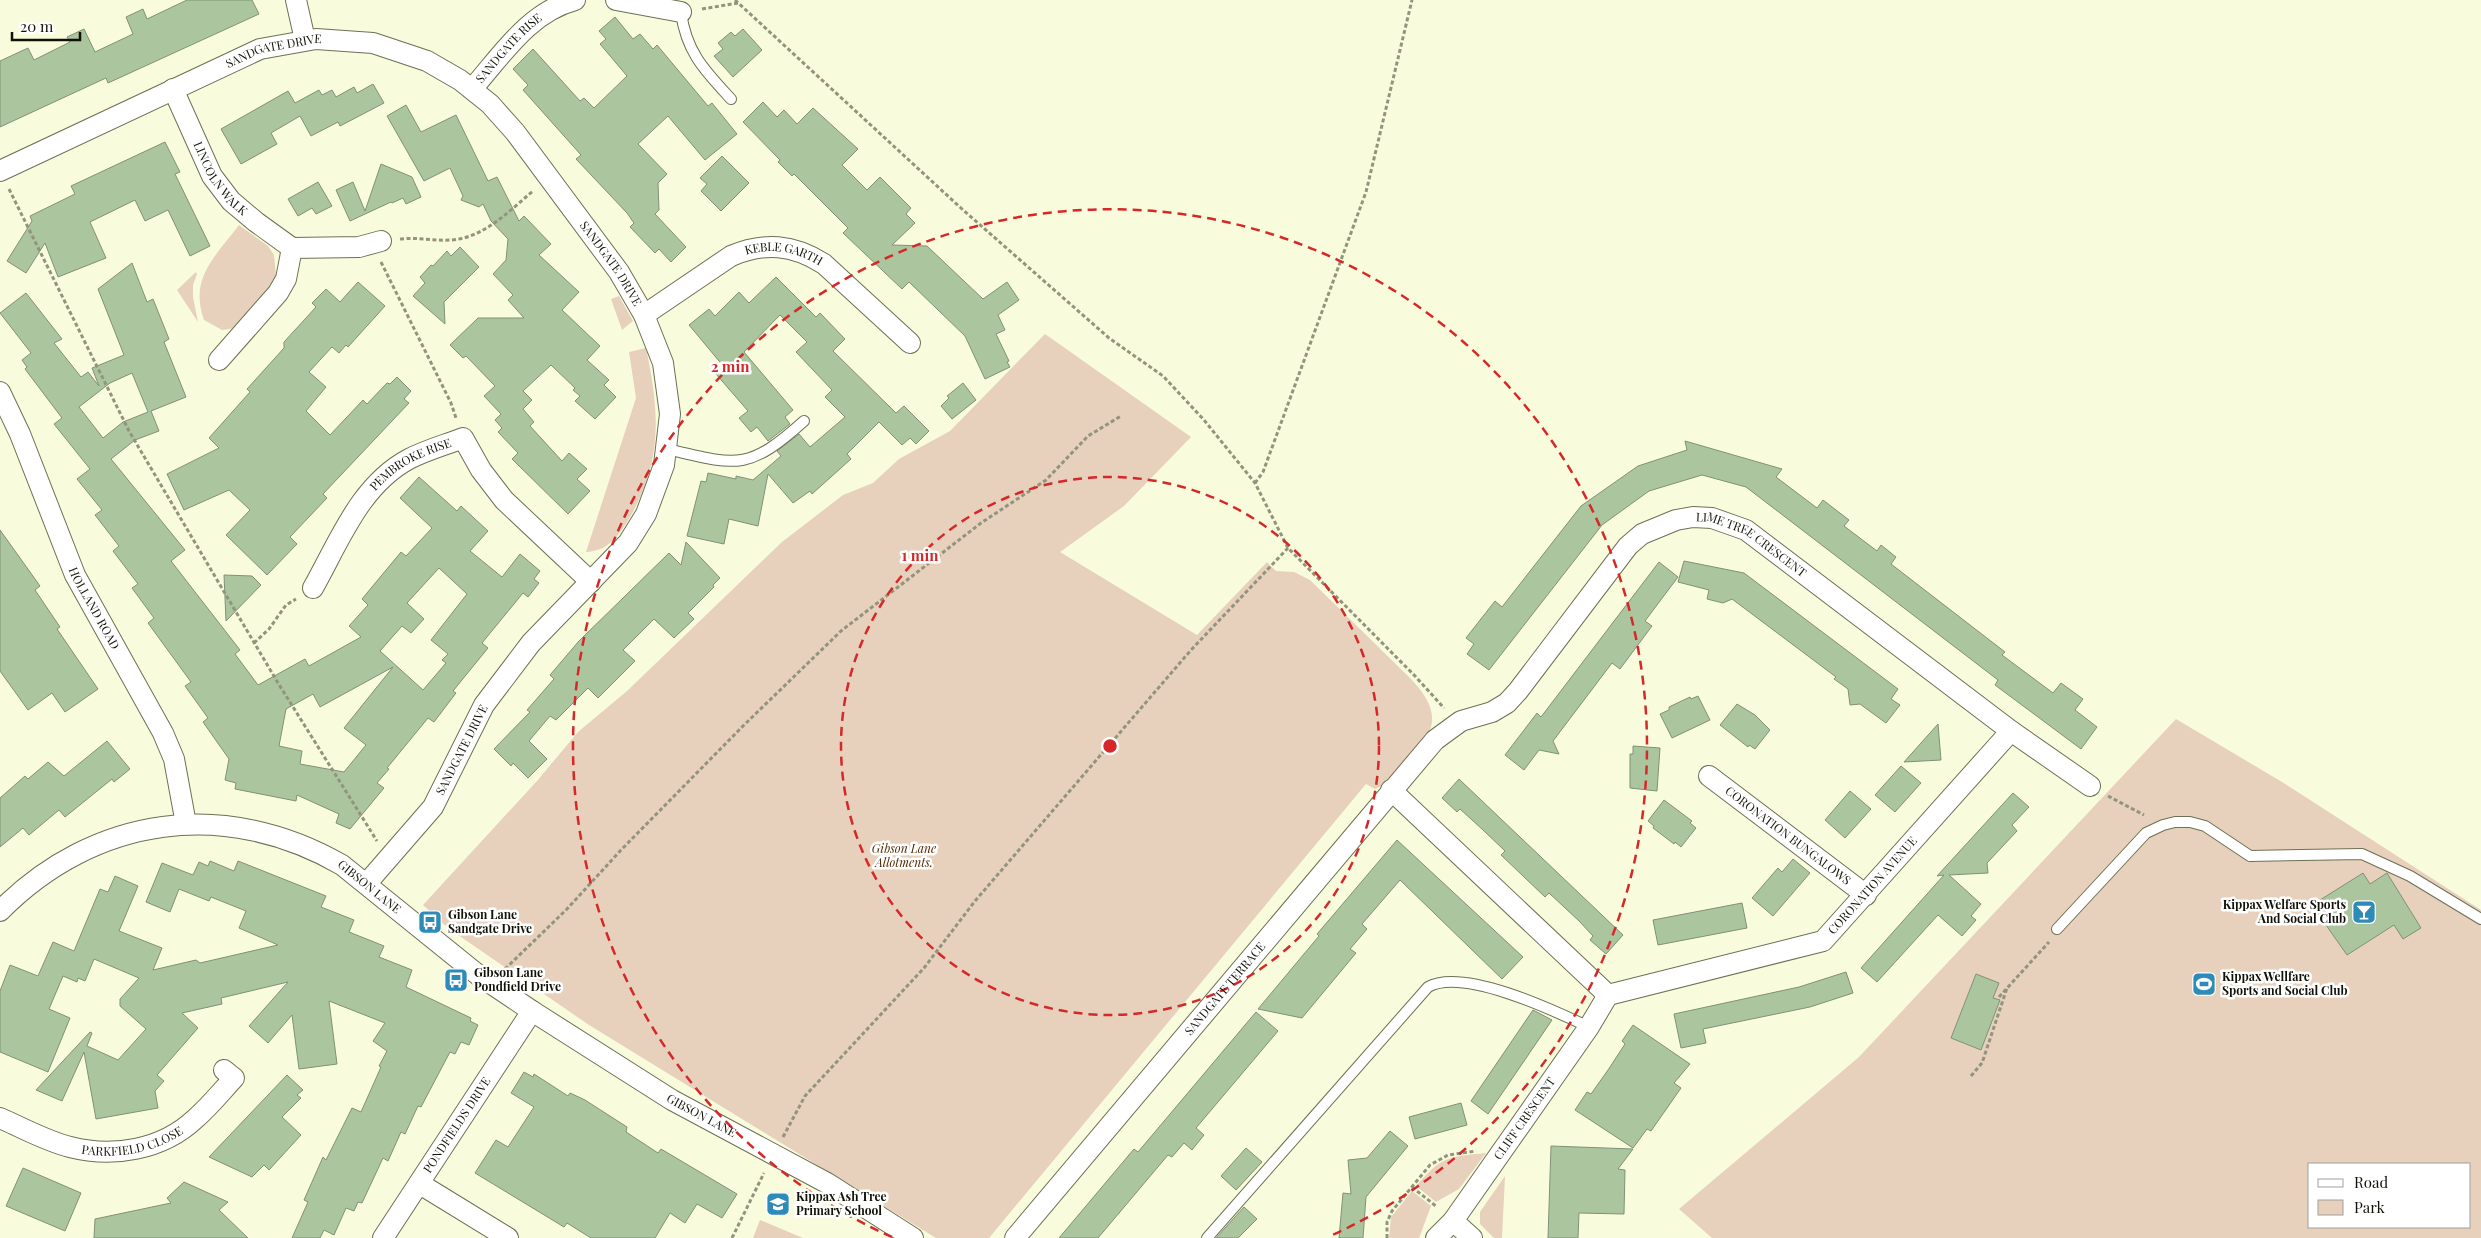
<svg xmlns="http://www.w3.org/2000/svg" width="2481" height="1238" font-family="'Playfair Display',serif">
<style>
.green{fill:#e7d0bc;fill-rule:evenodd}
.building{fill:#abc69f;stroke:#809178;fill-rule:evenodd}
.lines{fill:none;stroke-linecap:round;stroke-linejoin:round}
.service-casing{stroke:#6d7054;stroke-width:12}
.minor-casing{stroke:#6d7054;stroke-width:22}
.path{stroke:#92947e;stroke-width:3;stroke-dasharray:4 2.5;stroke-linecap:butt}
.service{stroke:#fff;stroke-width:10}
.minor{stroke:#fff;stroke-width:20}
.ring{fill:none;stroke:#d62828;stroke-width:2.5;stroke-dasharray:9 6}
.labels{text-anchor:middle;stroke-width:5;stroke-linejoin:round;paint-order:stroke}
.street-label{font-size:12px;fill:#111207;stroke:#fff}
.park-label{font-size:12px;font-style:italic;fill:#4f2b02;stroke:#fff}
.poi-label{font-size:12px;font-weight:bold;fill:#111207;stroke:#fff;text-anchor:start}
.centre{fill:#d62828;stroke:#fff;stroke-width:2.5}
.ring-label{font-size:15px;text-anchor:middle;font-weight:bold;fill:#d62828;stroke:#fff;stroke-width:5;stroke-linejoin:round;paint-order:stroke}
</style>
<rect width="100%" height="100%" fill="#f9fcdc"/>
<g class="green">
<path d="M239 225 268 246 274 255 276 276 273 286 236 328 222 330 204 320C189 278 215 257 239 225Z"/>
<polygon points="196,272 197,274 193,285 193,297 198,322 177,290"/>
<polygon points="619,296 633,321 622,330 611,299"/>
<path d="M1045 334 1191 437 1124 506 1060 552 1197 635 1267 562 1276 571 1294 572 1310 580 1411 679C1426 695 1440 715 1427 736L1387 783 1375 789 1366 784 989 1238H936L589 1025 448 928 423 905 537 781 578 732 627 691 782 542 843 495 873 483 899 459 950 431Z"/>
<path d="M646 348C660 414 663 463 627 522 616 539 607 551 586 552L636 398 629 352Z"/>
<path d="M2176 719 2282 782 2481 910V1238H1712L1679 1209 1859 1057ZM2310 1164H2470V1227H2310Z"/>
<path d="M1486 1153 1459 1189 1436 1202 1416 1186C1442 1156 1447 1157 1486 1153Z"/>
<polygon points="1505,1176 1502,1238 1494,1238 1480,1224 1480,1212"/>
<polygon points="1412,1191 1431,1206 1419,1238 1389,1238 1391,1217"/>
<polygon points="760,1220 803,1238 753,1238"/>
</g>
<g class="building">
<polygon points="187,0 252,0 259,14 108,83 106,78 0,127 0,61 28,48 34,60 70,42 67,37 84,29 95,52 133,34 126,17 143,9 147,19"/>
<polygon points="615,17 633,39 640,34 653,49 657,45 708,106 712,103 737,134 705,160 668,116 638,144 667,174 658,183 659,210 655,214 686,247 671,262 659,249 655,253 630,227 634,223 627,213 576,159 581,155 523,90 528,85 513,69 533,49 580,101 584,98 594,108 627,76 600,44 606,39 599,31"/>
<polygon points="743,29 762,50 733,77 714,56 723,49 718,43 731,32 735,36"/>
<polygon points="373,84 384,103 340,126 338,122 311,136 300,116 271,133 277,144 241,164 221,129 288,91 295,103 319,90 322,95 332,90 336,97 354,87 357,93"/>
<polygon points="763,102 777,117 784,110 797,124 813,108 858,149 842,165 867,190 880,177 911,208 906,214 915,223 892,245 927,246 983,299 1007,282 1019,300 998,315 1005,330 996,334 1009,361 1007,362 1010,367 985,379 965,336 909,282 902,289 843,233 848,228 794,174 792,176 778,162 780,160 743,122"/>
<polygon points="406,105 421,132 456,115 488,181 497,177 519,221 524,216 551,244 539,255 579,292 562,310 600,346 587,360 609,380 604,385 616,397 595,419 575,401 580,396 573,390 575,388 551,365 523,391 532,400 523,409 534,422 530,426 562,461 569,453 587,469 577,479 590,491 568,514 512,459 518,453 498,432 502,428 495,420 501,414 484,396 495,386 466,356 463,358 450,345 478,318 524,318 508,300 513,295 493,274 506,260 508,239 491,221 483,204 479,207 461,200 463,196 450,168 424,181 387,116"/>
<polygon points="165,142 180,172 175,174 210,246 190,256 168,210 145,221 135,200 90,222 106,258 58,277 45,243 26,273 7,261 32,221 30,216 75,194 71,186"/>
<polygon points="722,156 749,183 721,211 701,191 707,184 700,178"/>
<polygon points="381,164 412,177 421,197 406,204 403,198 392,203 391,202 350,221 336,190 353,182 365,211"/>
<polygon points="318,182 332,206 316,214 312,208 298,216 288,199"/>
<polygon points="460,247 479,267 444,302 445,324 413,296 425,283 420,277 431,265 433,266 447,251 451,256"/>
<path d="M132 263 147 302 153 299 169 339 164 342 186 397 151 411 159 431 135 440 111 459 185 550 171 561 240 650 235 654 258 685 305 659 309 666 361 637 349 626 368 605 362 599 401 552 406 556 432 528 400 498 419 477 457 511 461 506 488 531 470 551 502 577 520 554 540 571 534 579 539 583 528 597 523 593 482 643 488 648 453 691 456 693 434 722 428 718 387 768 389 769 377 783 384 788 350 829 336 823 339 814 297 795 296 801 235 789 236 783 225 780 229 759 203 722 208 718 185 686 191 682 148 623 154 618 132 588 138 584 113 551 119 546 95 515 102 510 77 479 90 469 54 424 62 418 25 369 27 367 22 360 31 353 0 313 26 293 62 339 54 343 81 377 88 372 99 386 92 368 124 355 98 289ZM132 373 148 412 123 422 103 438 79 407 110 383ZM439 568 467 594 431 640 448 654 442 660 446 663 423 690 380 651 402 626 411 633 424 619 407 603ZM393 667 344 728 366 745 344 772 300 764 302 751 279 746 286 709 313 694 320 707Z"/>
<polygon points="776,277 816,317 820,313 845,339 833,351 896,413 904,406 929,431 916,444 910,438 902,445 879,422 847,454 851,459 812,494 810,491 793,503 768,474 758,526 729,519 724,544 687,536 701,481 706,482 708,473 736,479 736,476 753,480 781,456 777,451 799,434 810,447 845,417 825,397 832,390 796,352 807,342 780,315 744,352 793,410 785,417 790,424 768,441 757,427 751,432 739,418 748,411 716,374 724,367 689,325 709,309 715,316 739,292 749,303"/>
<polygon points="358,282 385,306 348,347 346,345 339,353 332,347 309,372 326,387 306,411 330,435 363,400 367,404 387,383 390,384 397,377 411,391 404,399 409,403 323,494 327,498 290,537 297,544 267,575 226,535 250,510 229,490 184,510 167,474 219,448 209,438 250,392 247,389 284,348 284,342 316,307 312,303 326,289 340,302"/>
<polygon points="963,383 976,400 952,419 941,406 949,398 947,396"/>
<polygon points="1685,441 1782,469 1776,477 1817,508 1823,500 1849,520 1844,526 1877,551 1881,545 1896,557 1891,564 2005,652 2002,655 2053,693 2061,683 2083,699 2075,710 2097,727 2081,749 1995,685 1998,680 1746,487 1702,475 1649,491 1602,525 1489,670 1467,654 1474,644 1466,638 1495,601 1502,607 1581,506 1638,466 1687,450"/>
<polygon points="0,530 40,586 35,590 60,627 57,629 98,689 65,712 52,693 28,710 0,671"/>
<polygon points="686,542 720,578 713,585 714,587 688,613 694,619 674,638 654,619 623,650 635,661 598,698 588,688 556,720 550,716 529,741 547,759 528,778 513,763 511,766 494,749 530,712 527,710 554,679 550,675 579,641 669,553 681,565"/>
<polygon points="1684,561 1744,573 1898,689 1891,699 1900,705 1886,723 1860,704 1850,705 1848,689 1834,679 1836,677 1732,599 1723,603 1707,599 1709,590 1678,582"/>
<polygon points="1659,562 1678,577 1645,621 1652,626 1620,669 1612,663 1553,741 1559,754 1539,750 1524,770 1505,755 1537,713 1541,717"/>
<polygon points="224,575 252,576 261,585 226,621"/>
<polygon points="1698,696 1710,720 1672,738 1660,714 1669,710 1669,707 1690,697 1691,699"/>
<polygon points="1737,704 1755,715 1770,730 1755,749 1749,745 1748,747 1720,725"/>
<polygon points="1938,724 1941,760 1904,762"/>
<polygon points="107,741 130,769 114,782 112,779 65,817 59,810 29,835 23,828 0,847 0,798 25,776 28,779 48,762 64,776"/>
<polygon points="1633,746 1660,748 1657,791 1630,788 1630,754 1633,754"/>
<polygon points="1901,766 1921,783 1895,812 1875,795"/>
<polygon points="1459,779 1623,935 1606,954 1590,940 1593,936 1579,921 1549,893 1545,897 1501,855 1505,851 1483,830 1460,809 1457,812 1442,798"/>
<polygon points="1850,791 1871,809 1845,838 1825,820"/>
<polygon points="2013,793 2029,807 2012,825 2017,831 1987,863 1988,873 1949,875 1981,904 1971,916 1976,920 1962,936 1938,915 1877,982 1861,968 1944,875 1937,876"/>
<polygon points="1664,800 1692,821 1690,823 1696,828 1681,847 1675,842 1674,844 1653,828 1654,826 1648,821"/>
<polygon points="1397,840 1523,957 1502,979 1400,880 1362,924 1367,929 1350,949 1356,953 1302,1018 1258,1009 1319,936 1317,934 1329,920"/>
<polygon points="1793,859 1810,873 1773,916 1752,898 1778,868 1782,872"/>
<polygon points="210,861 234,871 238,861 326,896 321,907 354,920 349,932 384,946 379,957 412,970 406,987 471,1018 470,1021 478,1025 469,1045 461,1042 455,1054 450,1052 421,1107 418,1106 405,1134 401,1132 388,1161 383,1158 362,1203 358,1202 354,1211 346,1208 334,1235 324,1230 320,1238 292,1238 308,1202 304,1200 323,1157 326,1160 352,1108 361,1112 381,1067 379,1066 387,1051 373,1041 385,1023 329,1001 337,1064 299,1069 292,1015 268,1043 249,1026 288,982 221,998 222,1004 182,1013 198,1028 157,1075 164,1081 155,1091 158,1108 96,1119 84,1052 62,1101 36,1090 90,1032 92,1033 87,1046 118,1060 146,1029 120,1006 120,999 139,978 94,959 85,981 78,978 77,982 63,976 49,1009 70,1018 48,1072 0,1052 0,991 10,965 38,976 53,942 74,951 100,889 108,892 115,876 138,886 119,931 162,948 153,970 196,960 200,963 278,945 239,928 246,911 211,897 209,901 179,889 170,912 146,902 162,863 193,875 199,862 208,866"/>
<polygon points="2363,873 2370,884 2387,873 2421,928 2403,939 2394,925 2347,955 2312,905"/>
<polygon points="1742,903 1747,928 1658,945 1653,920"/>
<polygon points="1846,972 1853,993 1810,1007 1703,1029 1706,1043 1681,1048 1674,1014 1799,987"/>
<polygon points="1976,974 1999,983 1993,998 2000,1000 1981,1050 1951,1038"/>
<polygon points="1533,1010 1552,1020 1488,1114 1471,1101"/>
<polygon points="1256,1012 1278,1031 1196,1128 1204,1135 1192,1150 1184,1143 1172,1157 1168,1155 1098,1238 1059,1238 1134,1149 1138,1152"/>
<polygon points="1633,1025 1690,1064 1674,1083 1681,1088 1651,1131 1647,1129 1633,1148 1575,1110 1587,1092 1591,1094 1608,1070 1625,1044 1622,1041"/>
<polygon points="524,1072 533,1077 534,1074 568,1096 570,1093 585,1100 627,1127 626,1132 658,1153 661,1149 737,1194 722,1218 697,1204 685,1223 670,1213 655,1238 591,1238 567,1223 564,1227 475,1173 496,1140 508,1147 534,1107 511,1093"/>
<polygon points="287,1075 303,1090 297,1095 301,1098 282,1117 301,1135 269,1170 264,1165 252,1177 209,1157"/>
<polygon points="1461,1103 1467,1125 1415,1139 1409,1117"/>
<polygon points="1390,1131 1408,1146 1366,1197 1363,1238 1339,1238 1343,1193 1351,1194 1348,1160 1367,1158"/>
<polygon points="1551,1146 1633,1149 1618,1169 1625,1170 1624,1214 1579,1213 1578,1238 1548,1238"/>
<polygon points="1246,1148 1262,1162 1236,1190 1221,1176"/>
<polygon points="23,1168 81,1193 65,1231 6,1206"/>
<polygon points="184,1182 228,1202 219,1210 248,1238 94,1238 95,1219 171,1203 167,1198"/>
<polygon points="1244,1207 1257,1219 1238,1238 1216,1238"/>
</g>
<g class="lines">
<g class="service-casing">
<g id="service">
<path d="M681 12C686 52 705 71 731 99"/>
<path d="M667 449C738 466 748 471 804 421"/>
<polyline points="2057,929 2146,833 2163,825 2175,822 2190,822 2205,826 2250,856 2362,854 2410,876 2481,919"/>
<path d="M1207 1238 1428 987C1463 967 1555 1011 1589 1027"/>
</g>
</g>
<g class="minor-casing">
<g id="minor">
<polyline points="296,0 305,40"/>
<polyline points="616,0 681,12"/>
<path id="s1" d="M173 89 212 176 231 201 256 222 292 248 359 247 381 241"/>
<path id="s2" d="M472 89C502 55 529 12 575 0"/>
<path id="s3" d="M0 171 260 49 316 39 373 43 427 61 460 80 490 104 515 132 619 272 644 315 663 363 670 414 664 465 646 514 628 543 531 643 484 705 433 807 367 883"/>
<path id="s4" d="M644 315 731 256C764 242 793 244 824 264L910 343"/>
<polyline points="219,360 278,293 286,279 292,248"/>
<path id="s5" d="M0 392 20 434 75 575 163 733 174 759 186 824"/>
<path id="s6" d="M313 588C339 542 360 485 409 459 426 450 445 445 463 438L481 470 504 500 591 582"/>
<path id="s7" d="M1709 776 1866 895"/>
<polyline points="1391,790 1608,995"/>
<path id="s8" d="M0 911C95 815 226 798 342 865L477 974 532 1011 672 1100 827 1183 913 1238"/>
<path id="s9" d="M1608 995 1823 941 2011 731"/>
<path id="s10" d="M0 1118C23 1128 46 1141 70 1147 113 1158 162 1150 195 1119 209 1107 221 1092 234 1078L224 1070"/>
<polyline points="420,1184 508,1238"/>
<polyline points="1453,1221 1472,1238"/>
<path id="s11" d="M383 1238 532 1011"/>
<path id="s12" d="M1015 1238 1435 740 1461 721 1492 712 1507 703 1518 691 1628 546 1642 534 1676 520 1693 517 1712 518 1746 530 2011 731 2090 786"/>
<path id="s13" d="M1436 1238 1453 1221 1589 1027 1608 995"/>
</g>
</g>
<g class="path">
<polyline points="735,0 962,209 1109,338 1163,376 1204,420 1255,483 1288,548 1415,676 1444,708"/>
<polyline points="702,9 738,3"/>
<polyline points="9,189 129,431 278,683 377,841"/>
<path d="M400 239C417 237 433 241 451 240 484 238 509 211 533 191"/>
<polyline points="381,262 451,403 456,418"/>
<polyline points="1255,483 1263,472 1366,192 1412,0"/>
<polyline points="254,643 269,629 286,605 296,599"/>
<polyline points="2108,796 2144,815"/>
<polyline points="505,969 567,909 621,850 743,726 841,631 981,523 1046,480 1088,436 1121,416"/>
<polyline points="1999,997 2049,942"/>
<polyline points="1971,1076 1982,1063 2007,988"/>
<polyline points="783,1137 805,1096 924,968 975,901 1191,650 1288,548"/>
<polyline points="1412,1187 1437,1207"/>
<polyline points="732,1238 764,1173"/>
<polyline points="1387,1238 1387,1222 1392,1211 1430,1165 1448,1155 1476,1151"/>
</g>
<use href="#service" class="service"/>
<use href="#minor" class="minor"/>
</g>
<g class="ring">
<circle cx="1110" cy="746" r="269"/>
<path d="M892 1237A537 537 0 1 1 1328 1237"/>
</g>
<defs>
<g id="bar-square" transform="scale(1.25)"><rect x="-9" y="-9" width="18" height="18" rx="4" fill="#2e8ab7" stroke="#fff"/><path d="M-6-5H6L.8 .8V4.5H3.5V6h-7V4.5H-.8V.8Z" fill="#fff"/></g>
<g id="bus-square" transform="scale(1.25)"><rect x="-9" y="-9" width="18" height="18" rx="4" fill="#2e8ab7" stroke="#fff"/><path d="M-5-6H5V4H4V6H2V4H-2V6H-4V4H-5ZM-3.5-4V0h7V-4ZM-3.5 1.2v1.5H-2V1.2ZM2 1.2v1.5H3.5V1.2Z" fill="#fff"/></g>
<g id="stadium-square" transform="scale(1.25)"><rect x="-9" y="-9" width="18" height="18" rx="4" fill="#2e8ab7" stroke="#fff"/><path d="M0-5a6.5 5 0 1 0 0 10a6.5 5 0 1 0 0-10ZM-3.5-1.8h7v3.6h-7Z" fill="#fff"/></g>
<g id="school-square" transform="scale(1.25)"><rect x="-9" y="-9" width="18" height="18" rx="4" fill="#2e8ab7" stroke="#fff"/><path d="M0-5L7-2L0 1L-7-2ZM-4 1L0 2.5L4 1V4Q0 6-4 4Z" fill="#fff"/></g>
</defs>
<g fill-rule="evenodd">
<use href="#bar-square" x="2364" y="912"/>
<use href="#bus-square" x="430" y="922"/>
<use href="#bus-square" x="456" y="980"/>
<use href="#stadium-square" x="2204" y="984"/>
<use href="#school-square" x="778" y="1204"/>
</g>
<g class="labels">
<g class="street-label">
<text dy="4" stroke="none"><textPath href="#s2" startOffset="55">SANDGATE RISE</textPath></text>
<text dy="4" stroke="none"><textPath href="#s3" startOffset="300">SANDGATE DRIVE</textPath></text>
<text dy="4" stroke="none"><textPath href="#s1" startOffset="102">LINCOLN WALK</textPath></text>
<text dy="4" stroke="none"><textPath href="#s4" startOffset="160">KEBLE GARTH</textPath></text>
<text dy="4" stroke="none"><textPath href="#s3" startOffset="735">SANDGATE DRIVE</textPath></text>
<text dy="4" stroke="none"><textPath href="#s6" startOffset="162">PEMBROKE RISE</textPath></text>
<text dy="4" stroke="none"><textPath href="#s12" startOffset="1070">LIME TREE CRESCENT</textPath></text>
<text dy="4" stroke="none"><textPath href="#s5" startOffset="236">HOLLAND ROAD</textPath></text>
<text transform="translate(462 750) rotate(-63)" y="4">SANDGATE DRIVE</text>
<text dy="4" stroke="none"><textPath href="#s7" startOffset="99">CORONATION BUNGALOWS</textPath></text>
<text dy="4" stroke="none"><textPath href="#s9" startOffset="296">CORONATION AVENUE</textPath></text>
<text dy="4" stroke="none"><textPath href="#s8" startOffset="408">GIBSON LANE</textPath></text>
<text dy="4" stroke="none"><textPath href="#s12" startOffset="326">SANDGATE TERRACE</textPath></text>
<text dy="4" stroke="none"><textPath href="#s8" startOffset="812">GIBSON LANE</textPath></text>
<text dy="4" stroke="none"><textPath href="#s13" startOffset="149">CLIFF CRESCENT</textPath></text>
<text dy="4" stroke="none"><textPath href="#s11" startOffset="135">PONDFIELDS DRIVE</textPath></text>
<text dy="4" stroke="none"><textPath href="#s10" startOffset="140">PARKFIELD CLOSE</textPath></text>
</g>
<g class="park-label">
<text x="904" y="853">Gibson Lane<tspan x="904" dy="14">Allotments.</tspan></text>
</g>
<g class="poi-label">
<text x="2346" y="909" text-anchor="end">Kippax Welfare Sports<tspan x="2346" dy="14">And Social Club</tspan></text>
<text x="448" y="919">Gibson Lane<tspan x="448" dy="14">Sandgate Drive</tspan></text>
<text x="474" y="977">Gibson Lane<tspan x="474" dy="14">Pondfield Drive</tspan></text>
<text x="2222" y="981">Kippax Wellfare<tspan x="2222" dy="14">Sports and Social Club</tspan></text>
<text x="796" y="1201">Kippax Ash Tree<tspan x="796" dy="14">Primary School</tspan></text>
</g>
</g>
<circle cx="1110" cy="746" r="8" class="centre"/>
<g class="ring-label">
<text x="730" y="372">2 min</text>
<text x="920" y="561">1 min</text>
</g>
<rect x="2308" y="1163" width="162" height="65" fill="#ffffff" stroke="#a0a09c"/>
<rect x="2318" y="1179" width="25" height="8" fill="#ffffff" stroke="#a0a09c"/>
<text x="2354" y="1188" font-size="15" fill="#111207">Road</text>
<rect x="2318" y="1200" width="25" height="15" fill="#e7d0bc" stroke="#a0a09c"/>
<text x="2354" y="1213" font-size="15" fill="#111207">Park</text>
<path d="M12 32v8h68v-8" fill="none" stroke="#111207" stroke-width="2.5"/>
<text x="20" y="32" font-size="15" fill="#111207" stroke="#ffffff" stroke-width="4" paint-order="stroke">20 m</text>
</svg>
